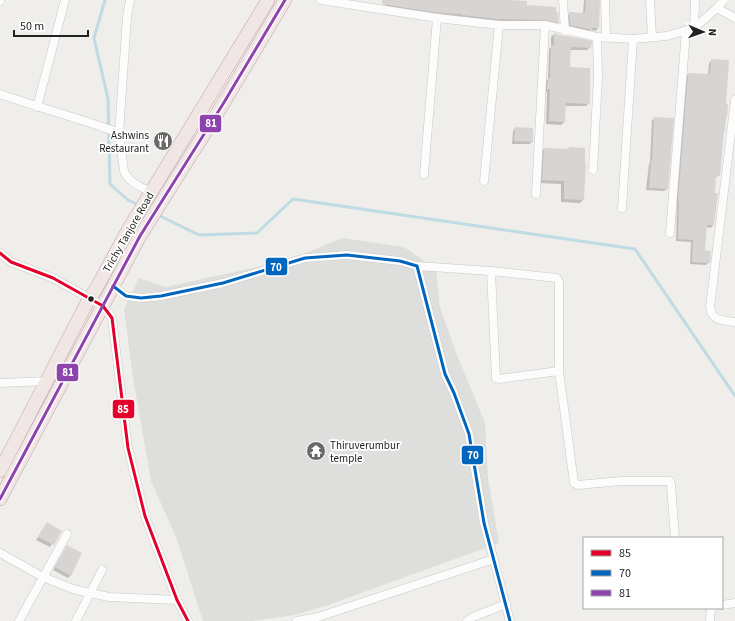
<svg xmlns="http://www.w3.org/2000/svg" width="735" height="621" font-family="'Source Sans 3',sans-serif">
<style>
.religious{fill:#dededc}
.shadow{fill:#0003}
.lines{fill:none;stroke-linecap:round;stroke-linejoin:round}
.stream{stroke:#bfdbe3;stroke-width:3}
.building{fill:#d7d4d2}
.minor-casing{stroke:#c9c8c7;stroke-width:9}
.trunk-casing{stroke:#c5a2ac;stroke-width:14}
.minor{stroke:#fdfcfc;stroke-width:8}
.trunk{stroke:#f0e6e4;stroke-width:13}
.bus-1-casing{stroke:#fff;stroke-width:6}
.bus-2-casing{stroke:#fff;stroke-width:6}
.bus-3-casing{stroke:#fff;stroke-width:6}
.bus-1{stroke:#e4002b;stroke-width:3}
.bus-2{stroke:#0065bd;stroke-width:3}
.bus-3{stroke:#8e44ad;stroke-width:3}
.bus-dot{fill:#222;stroke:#fff;stroke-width:1.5}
.labels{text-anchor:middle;stroke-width:3.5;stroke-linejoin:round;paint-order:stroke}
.poi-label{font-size:11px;fill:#222;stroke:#fff;text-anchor:end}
.street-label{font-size:11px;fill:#222;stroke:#fff}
.line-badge{stroke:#fff;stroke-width:1.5}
.badge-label{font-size:11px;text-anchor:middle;font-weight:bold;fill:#fff}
</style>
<rect width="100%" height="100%" fill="#f0eeeb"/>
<polygon class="religious" points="342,238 404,247 436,269 440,307 455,350 485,423 488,478 499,543 331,604 295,615 253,621 203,621 176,537 151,481 133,378 124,309 139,278 166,287 276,263 306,253"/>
<g class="shadow">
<polygon points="385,0 507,0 526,6 558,22 555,25 494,21 458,17 458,16 436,15 385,7"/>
<polygon points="584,0 599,0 598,28 596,31 591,30 588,32 568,28 567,16 570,13 583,14"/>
<polygon points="554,34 590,47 587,50 570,50 569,68 589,103 586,106 565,106 564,122 561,125 546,124 547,92 545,91 545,82 548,79 549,49 551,47 551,37"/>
<polygon points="712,60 725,118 724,130 723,131 719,175 715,178 713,225 711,228 706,227 704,251 709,262 706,265 690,264 691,242 676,241 677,204 676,203 686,76 689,74 708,75 709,63"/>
<polygon points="655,118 667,189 664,191 646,190 649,164 650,162 652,120"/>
<polygon points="515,128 532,142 529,144 512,144 513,131"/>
<polygon points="569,148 583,200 580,203 561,202 561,184 539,183 541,152 544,149 567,150"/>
<polygon points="47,523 60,531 50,547 36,540"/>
<polygon points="67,546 81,554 70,576 68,578 53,570"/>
</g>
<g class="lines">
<g class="stream">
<polyline points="105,0 94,38 108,99 110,184 128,200 139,205"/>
<polyline points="158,215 199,235 257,233 293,199 635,249 735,396"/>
</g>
</g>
<g class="building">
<polygon points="382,0 507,0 527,1 527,5 556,7 556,12 558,12 559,23 545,20 498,19 461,15 461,14 439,13 382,4"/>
<polygon points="586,0 600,0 599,28 592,28 592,30 570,25 569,12 585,13"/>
<polygon points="554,33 563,36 567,36 592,41 591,48 571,47 570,67 590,68 590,104 566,103 565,122 549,121 550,89 547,89 548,78 550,78 551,45 554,45"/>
<polygon points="711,59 729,60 726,104 728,104 727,117 726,117 725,131 724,130 720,176 716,176 715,193 718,193 714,225 707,225 705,250 711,251 710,263 692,262 693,240 678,239 679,201 678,201 688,73 710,74"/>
<polygon points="654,117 674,118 668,189 649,188 651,160 652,160"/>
<polygon points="515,127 533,128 533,142 514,141"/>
<polygon points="569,147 585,148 585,163 586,163 584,200 564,199 564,181 542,180 544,148 569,149"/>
<polygon points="47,522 62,531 54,545 38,537"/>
<polygon points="67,545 82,553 71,576 55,567"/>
</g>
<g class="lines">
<g class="minor-casing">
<g id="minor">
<polyline points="321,0 437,18 499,25 545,25 597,37 633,39 667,36 694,28 717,8 724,0"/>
<polyline points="563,0 565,31"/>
<polyline points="605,0 606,37"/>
<polyline points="650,0 652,37"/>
<polyline points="0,1 0,0"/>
<polyline points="717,8 735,18"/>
<polyline points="694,28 695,0"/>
<path d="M0 94C39 108 80 118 119 133L124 171C129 183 140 186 150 192"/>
<path d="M735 100 710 307C712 322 723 320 735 322"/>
<polyline points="37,107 65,0"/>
<polyline points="119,133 127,17 130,0"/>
<polyline points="593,170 598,77 597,37"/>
<polyline points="424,174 437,18"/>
<polyline points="484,181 499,25"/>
<polyline points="536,194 545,25"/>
<polyline points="622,208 633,39"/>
<polyline points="670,233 686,31"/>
<polyline points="0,253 11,262 53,278 103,306 112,318 128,448 145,516 177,600 188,621"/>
<polyline points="417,266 491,271 557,278 559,282 559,371 574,483 578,485 621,481 670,481 671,485 675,538"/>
<polyline points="491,271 496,378 499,379 559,371"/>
<polyline points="113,286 126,296 141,298 161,296 223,283 305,258 347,255 400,261 417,266 445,374 454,393 469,434 484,523 510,621"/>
<polyline points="0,383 48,381"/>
<polyline points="0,553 43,577 73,589 90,593 109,597 177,600"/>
<polyline points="722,605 735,603"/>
<polyline points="19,621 67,534"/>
<polyline points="76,621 102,570"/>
<polyline points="297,621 318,617 494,559"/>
<polyline points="467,621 473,617 506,604"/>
<polyline points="710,621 711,608"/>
</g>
</g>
<g class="trunk-casing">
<g id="trunk">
<polyline points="0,471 89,299 96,289 128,230 268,0"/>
<polyline points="0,499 140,236 223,104 285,0"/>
</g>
</g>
<use href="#minor" class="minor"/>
<use href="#trunk" class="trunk"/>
<g class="bus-1-casing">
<polyline id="bus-1" points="0,253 11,262 53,278 103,306 112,318 128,448 145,516 177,600 188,621"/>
</g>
<g class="bus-2-casing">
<polyline id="bus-2" points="113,286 126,296 141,298 161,296 223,283 305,258 347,255 400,261 417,266 445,374 454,393 469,434 484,523 510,621"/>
</g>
<g class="bus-3-casing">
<polyline id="bus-3" points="0,499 140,236 223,104 285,0"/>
</g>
<use href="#bus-1" class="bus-1"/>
<use href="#bus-2" class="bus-2"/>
<use href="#bus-3" class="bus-3"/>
</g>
<defs>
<g id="restaurant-disc" transform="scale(1)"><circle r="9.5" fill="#6a6968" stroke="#fff"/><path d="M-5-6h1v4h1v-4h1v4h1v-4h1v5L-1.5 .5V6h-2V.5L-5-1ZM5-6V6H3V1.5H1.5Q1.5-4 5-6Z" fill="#fff"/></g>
<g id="temple-disc" transform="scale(1)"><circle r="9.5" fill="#6a6968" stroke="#fff"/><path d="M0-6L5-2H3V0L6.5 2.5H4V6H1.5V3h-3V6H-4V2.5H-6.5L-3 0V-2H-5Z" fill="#fff"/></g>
</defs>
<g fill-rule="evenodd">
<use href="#restaurant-disc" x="163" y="141"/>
<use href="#temple-disc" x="316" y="451"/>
</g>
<circle class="bus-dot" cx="91" cy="299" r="3.5"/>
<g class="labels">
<g class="poi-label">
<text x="149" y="139">Ashwins<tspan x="149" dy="13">Restaurant</tspan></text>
<text x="330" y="449" text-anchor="start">Thiruverumbur<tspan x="330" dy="13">temple</tspan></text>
</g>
<g class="street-label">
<text transform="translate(128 232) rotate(-60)" y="4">Trichy Tanjore Road</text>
</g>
</g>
<g class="line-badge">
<rect x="199" y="114" width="23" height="19" rx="4" fill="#8e44ad"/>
<rect x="265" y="257" width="23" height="19" rx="4" fill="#0065bd"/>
<rect x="56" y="363" width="23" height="19" rx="4" fill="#8e44ad"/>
<rect x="112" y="399" width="23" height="20" rx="4" fill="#e4002b"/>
<rect x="461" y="445" width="23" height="20" rx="4" fill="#0065bd"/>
</g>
<g class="badge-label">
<text x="211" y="127">81</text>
<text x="276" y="271">70</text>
<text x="68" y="376">81</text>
<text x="123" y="413">85</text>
<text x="473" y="459">70</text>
</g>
<rect x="583" y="537" width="140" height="72" fill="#ffffff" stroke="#a7a7a7"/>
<rect x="591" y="550" width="20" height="6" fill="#e4002b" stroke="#a7a7a7"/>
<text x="619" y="557" font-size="12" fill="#222222">85</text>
<rect x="591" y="570" width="20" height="6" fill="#0065bd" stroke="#a7a7a7"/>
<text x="619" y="577" font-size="12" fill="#222222">70</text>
<rect x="591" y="590" width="20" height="6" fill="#8e44ad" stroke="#a7a7a7"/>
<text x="619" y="597" font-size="12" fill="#222222">81</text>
<g transform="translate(703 32) rotate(92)" stroke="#ffffff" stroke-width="3" paint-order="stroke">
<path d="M0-3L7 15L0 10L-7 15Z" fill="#222222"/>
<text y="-6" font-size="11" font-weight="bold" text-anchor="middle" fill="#222222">N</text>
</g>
<path d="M14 30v6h74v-6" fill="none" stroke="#222222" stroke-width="2"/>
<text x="20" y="30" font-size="12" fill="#222222" stroke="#ffffff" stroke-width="3" paint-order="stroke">50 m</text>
</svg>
